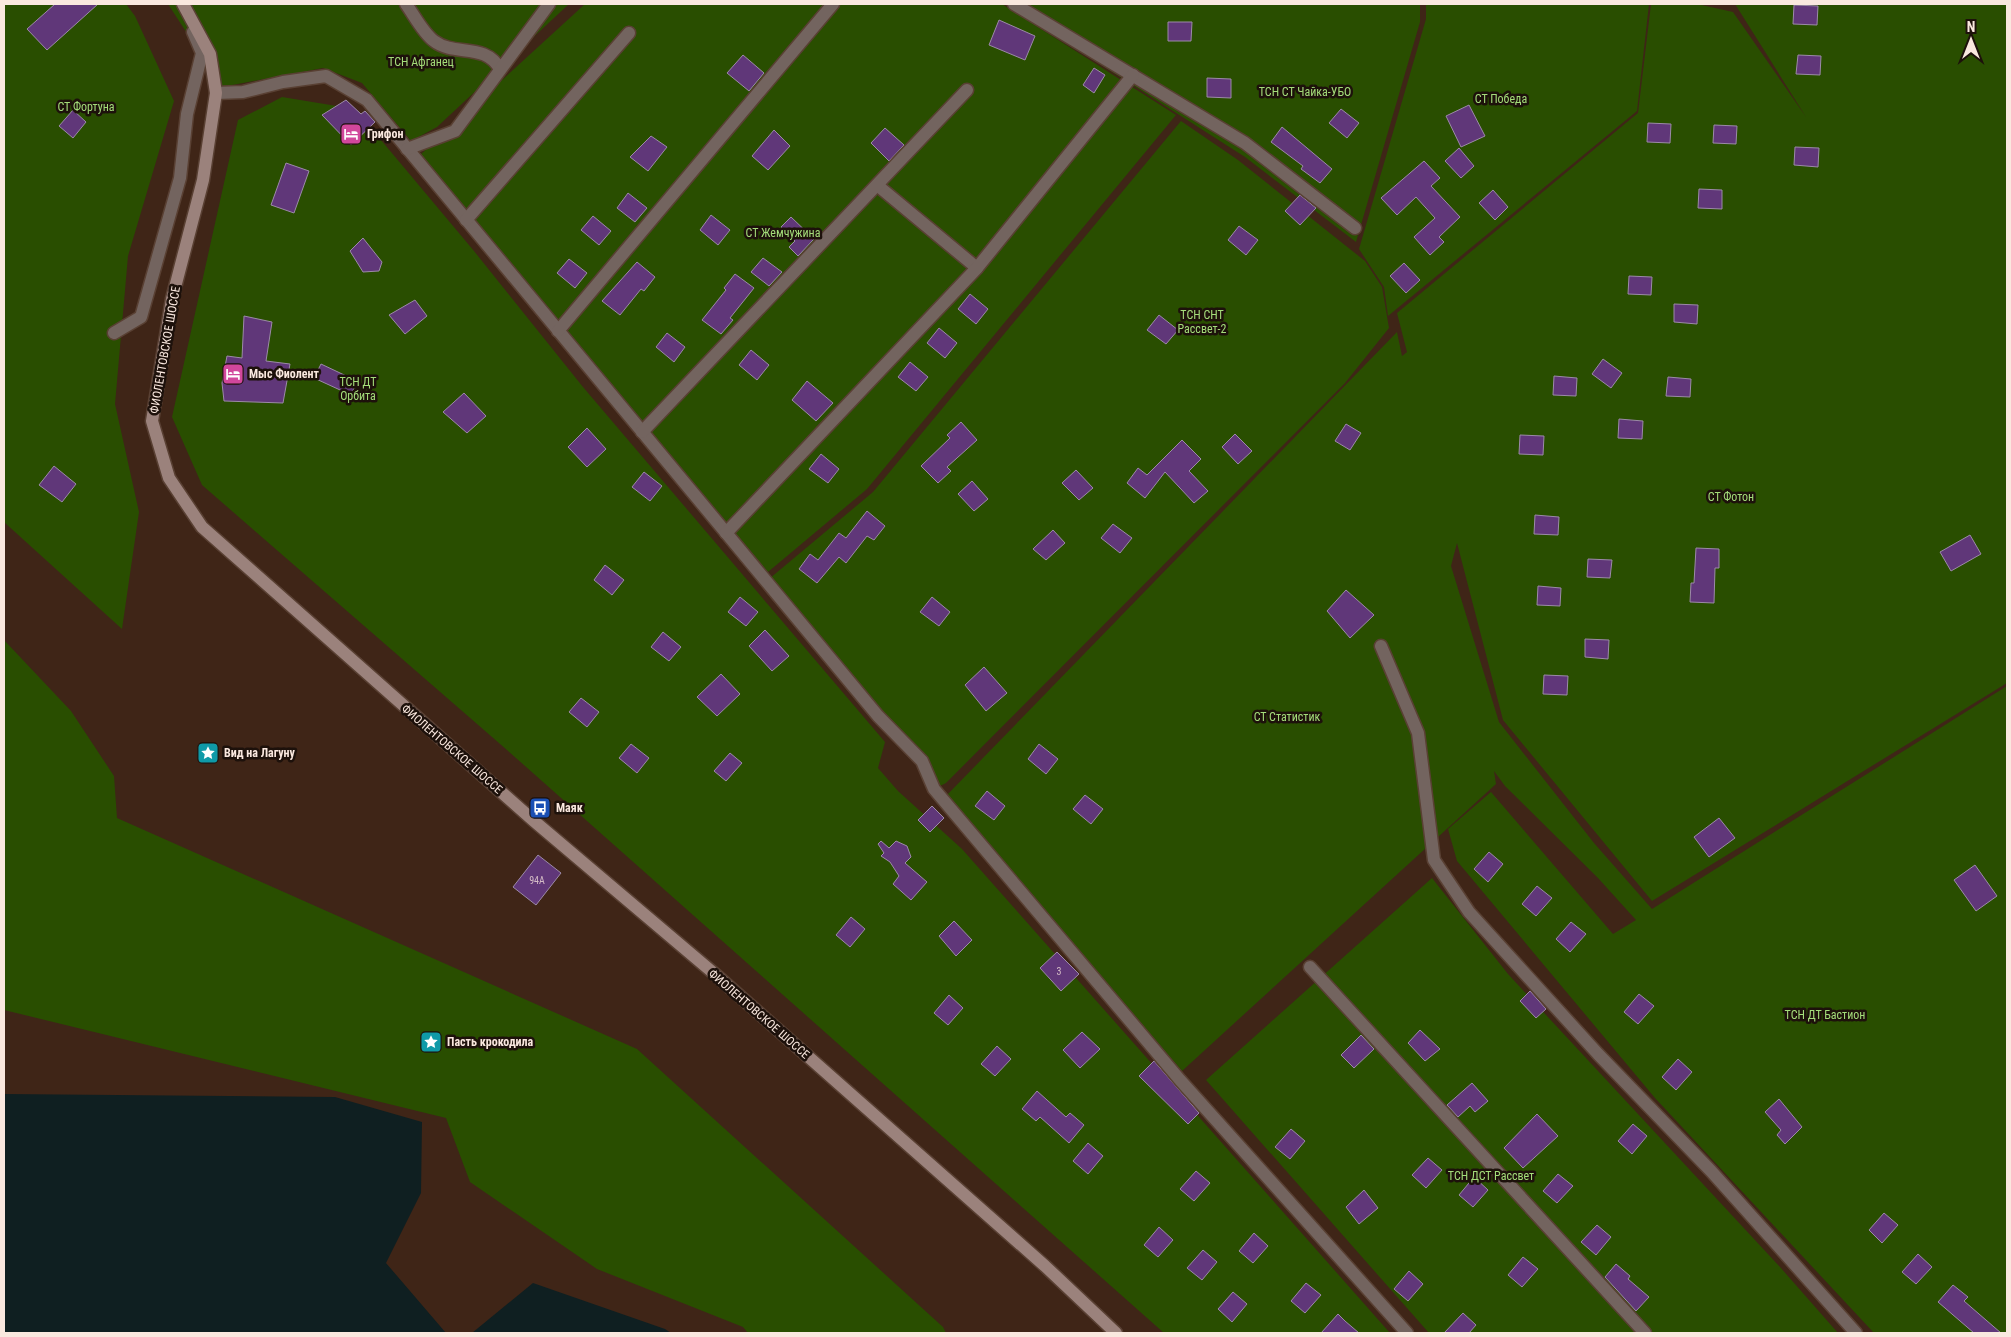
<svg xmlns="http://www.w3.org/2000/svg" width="2011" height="1337" font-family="'Roboto Condensed',sans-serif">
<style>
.green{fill:#294e00}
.water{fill:#0f1f21}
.building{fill:#603779;stroke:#9c8aa8}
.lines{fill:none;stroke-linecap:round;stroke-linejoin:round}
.minor-casing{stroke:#594033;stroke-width:15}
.secondary-casing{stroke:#594033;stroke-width:15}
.minor{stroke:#73645f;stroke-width:12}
.secondary{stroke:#9b827c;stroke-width:12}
.labels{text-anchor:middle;stroke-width:5;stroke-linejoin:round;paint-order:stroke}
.number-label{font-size:10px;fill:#d4bcc6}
.park-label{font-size:12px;fill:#a4dd7a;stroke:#1d110b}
.poi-label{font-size:12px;font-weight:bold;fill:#fae8df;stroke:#1d110b;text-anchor:start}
.street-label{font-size:12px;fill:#fae8df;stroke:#1d110b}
</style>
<rect width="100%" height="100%" fill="#3f2517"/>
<g class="green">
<polygon points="4,4 126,4 135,16 174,101 128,256 115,404 139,512 122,629 4,522"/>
<polygon points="168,4 569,4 437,127 411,141 362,83 323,68 222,87"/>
<polygon points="585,4 1002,4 1176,115 867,489 768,572 420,155"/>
<polygon points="1006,4 1420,4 1420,22 1356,242 1245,157"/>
<polygon points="1426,4 1649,4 1637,111 1388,316 1384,287 1359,249 1426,19"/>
<polygon points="1651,4 1697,4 1733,12 1806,117 1735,4 2007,4 2007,683 1652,901 1503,720 1457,543 1451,566 1499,722 1594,843 1652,909 2007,686 2007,1333 1874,1333 1655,1098 1457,861 1448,829 1491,792 1613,934 1636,920 1598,878 1505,786 1494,771 1496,784 1182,1071 947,795 1397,332 1402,356 1407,352 1397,313 1638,113"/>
<polygon points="282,97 355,109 474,251 583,387 885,742 878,768 898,791 962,849 1390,1333 1164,1333 507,750 202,485 172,417 238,120"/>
<polygon points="1181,121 1238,160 1365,261 1382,287 1389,328 1345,383 946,783 936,788 769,579 873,492"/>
<polygon points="4,640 71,711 114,776 117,818 637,1049 943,1327 946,1333 748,1333 743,1327 597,1269 470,1182 446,1118 4,1010"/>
<polygon points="1432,878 1508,974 1780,1267 1838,1333 1429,1333 1206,1080"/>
</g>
<g class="water">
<polygon points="4,1094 335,1097 422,1122 421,1193 386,1263 446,1333 4,1333"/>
<polygon points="533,1283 665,1329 671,1333 472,1333"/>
</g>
<g class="building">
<polygon points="55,4 98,4 47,50 27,29"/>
<polygon points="1794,5 1818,6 1817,25 1793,24"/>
<polygon points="999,20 1035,36 1025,60 989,45"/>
<polygon points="1168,22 1192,22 1191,41 1168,41"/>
<polygon points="743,55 764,73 749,91 727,73"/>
<polygon points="1798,55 1821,56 1820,75 1796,74"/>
<polygon points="1094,68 1105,75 1094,93 1083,85"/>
<polygon points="1207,78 1231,79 1231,98 1207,97"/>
<polygon points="346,100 361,114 365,111 375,122 351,145 322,115"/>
<polygon points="1469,105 1485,136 1461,147 1446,116"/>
<polygon points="1341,109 1359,123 1347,138 1329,123"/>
<polygon points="73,110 86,122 73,138 59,126"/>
<polygon points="1648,123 1671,124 1670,143 1647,142"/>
<polygon points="1714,125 1737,126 1736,144 1713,143"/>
<polygon points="1282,127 1332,169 1320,183 1301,169 1303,166 1271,142"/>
<polygon points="885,128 904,145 889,161 871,143"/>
<polygon points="774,130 790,146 768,170 752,156"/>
<polygon points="651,136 667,147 648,171 630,157"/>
<polygon points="1795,147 1819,148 1818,167 1794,165"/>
<polygon points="1459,148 1474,166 1461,178 1445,161"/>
<polygon points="1424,161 1440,178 1431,186 1460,217 1439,237 1444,242 1430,255 1414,237 1435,218 1416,197 1397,215 1381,198"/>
<polygon points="286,163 309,171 294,213 271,205"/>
<polygon points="1699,189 1722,190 1722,209 1698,208"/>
<polygon points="1493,190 1508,207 1495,220 1479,203"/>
<polygon points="628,193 647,208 635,222 617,208"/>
<polygon points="1300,195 1316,208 1300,225 1285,211"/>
<polygon points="711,215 730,230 718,245 700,230"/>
<polygon points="593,216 611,231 599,245 581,230"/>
<polygon points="791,217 814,239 798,256 789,247 795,241 781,227"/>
<polygon points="1239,226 1258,240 1246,255 1228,240"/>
<polygon points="363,238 382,262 379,271 363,272 350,251"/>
<polygon points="763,258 782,272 769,286 751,272"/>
<polygon points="569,259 587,273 575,288 557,273"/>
<polygon points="637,262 655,277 644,291 641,289 620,315 602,301"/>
<polygon points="1404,263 1420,280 1406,293 1390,276"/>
<polygon points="735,274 754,288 730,318 733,320 721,334 702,320 726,290 724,288"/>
<polygon points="1629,276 1652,277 1651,295 1628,294"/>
<polygon points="970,294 988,309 976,324 958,309"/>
<polygon points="415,300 427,316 405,334 389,315"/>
<polygon points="1674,304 1698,305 1697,324 1674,322"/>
<polygon points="1159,315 1178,330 1166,344 1147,330"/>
<polygon points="244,316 272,322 266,361 290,364 283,403 224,401 222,383 227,356 242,358"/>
<polygon points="939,328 957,343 945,358 927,343"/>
<polygon points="667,333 685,347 674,362 656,347"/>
<polygon points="751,350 769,365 757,380 739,365"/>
<polygon points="1603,359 1622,373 1611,388 1592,374"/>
<polygon points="910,362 928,377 916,391 898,377"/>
<polygon points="321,364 357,381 351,395 314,378"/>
<polygon points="1554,376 1577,378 1576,396 1553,395"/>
<polygon points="1668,377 1691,379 1690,397 1666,396"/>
<polygon points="807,381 833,403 816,421 792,400"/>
<polygon points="464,393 486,416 467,433 443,412"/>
<polygon points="1619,419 1643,421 1642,439 1618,438"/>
<polygon points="961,422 977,440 947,467 951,471 938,483 921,466 950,438 947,435"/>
<polygon points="1346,424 1361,433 1350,450 1335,441"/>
<polygon points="587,428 606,449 587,467 568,447"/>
<polygon points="1235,434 1252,451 1238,464 1222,447"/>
<polygon points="1520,435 1544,436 1543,455 1519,454"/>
<polygon points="1182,440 1201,459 1189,471 1208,491 1194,503 1165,472 1145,498 1127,483 1138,468 1147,475"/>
<polygon points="821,454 839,469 828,483 809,469"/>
<polygon points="54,466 76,484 62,502 39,485"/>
<polygon points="1076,470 1093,488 1079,500 1062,483"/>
<polygon points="644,472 662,486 650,501 632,487"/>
<polygon points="972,481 988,499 974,511 958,494"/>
<polygon points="867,511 885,526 874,540 867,536 846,563 839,557 817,583 799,569 810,554 818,560 839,533 846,538"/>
<polygon points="1535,515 1559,517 1558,535 1534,534"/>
<polygon points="1113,524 1132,538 1120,553 1101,538"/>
<polygon points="1053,530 1065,543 1046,560 1033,549"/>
<polygon points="1970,535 1981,554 1951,571 1940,552"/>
<polygon points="1696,548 1719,549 1719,568 1715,568 1714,603 1690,602 1691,583 1694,583"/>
<polygon points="1588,559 1612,560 1610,578 1587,577"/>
<polygon points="605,565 624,580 612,595 594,580"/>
<polygon points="1538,586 1561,588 1560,606 1537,605"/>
<polygon points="1346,590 1374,615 1350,638 1327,611"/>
<polygon points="740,597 758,612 746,626 728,612"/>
<polygon points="932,597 950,612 939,626 920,612"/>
<polygon points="765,630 789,656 772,671 749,646"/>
<polygon points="663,632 681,647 669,661 651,647"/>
<polygon points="1585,639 1609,640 1608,659 1585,657"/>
<polygon points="984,667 1007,693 986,711 965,685"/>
<polygon points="721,674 740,694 717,716 697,697"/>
<polygon points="1544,675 1568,676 1567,695 1543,694"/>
<polygon points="581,698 599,712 587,727 569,712"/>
<polygon points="631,744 649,758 637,773 619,758"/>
<polygon points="1039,744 1058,759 1046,774 1028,759"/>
<polygon points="730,753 742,763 726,781 714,771"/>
<polygon points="987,791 1005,806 994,820 975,806"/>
<polygon points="1085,795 1103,809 1091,824 1073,809"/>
<polygon points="932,806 944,818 930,832 918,820"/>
<polygon points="1719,818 1735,838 1709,857 1694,837"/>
<polygon points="881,841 889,848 896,841 907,846 911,857 905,863 927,882 911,900 893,884 899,876 890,862 881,856 884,853 878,844"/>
<polygon points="1489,852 1503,864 1488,882 1474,869"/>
<polygon points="538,855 561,873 536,905 513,887"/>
<polygon points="1975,865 1997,896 1976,911 1954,880"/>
<polygon points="1537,886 1552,898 1536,916 1522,904"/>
<polygon points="851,917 865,929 850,947 836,935"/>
<polygon points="954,921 972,940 956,956 939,936"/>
<polygon points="1571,922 1586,934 1570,952 1556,939"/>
<polygon points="1057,952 1079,974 1061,991 1040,968"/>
<polygon points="1530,991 1546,1009 1536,1018 1520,1001"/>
<polygon points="1639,994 1654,1006 1638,1024 1624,1012"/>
<polygon points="949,995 963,1008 948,1025 934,1013"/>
<polygon points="1420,1030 1440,1049 1425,1061 1408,1043"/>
<polygon points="1082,1032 1100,1049 1080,1068 1063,1050"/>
<polygon points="1361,1035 1374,1049 1354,1068 1341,1055"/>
<polygon points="997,1046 1011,1059 995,1076 981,1064"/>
<polygon points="1678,1059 1692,1072 1676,1090 1662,1077"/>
<polygon points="1154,1061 1199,1113 1188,1124 1139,1076"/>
<polygon points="1472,1083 1488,1101 1475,1112 1470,1106 1458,1117 1447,1105"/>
<polygon points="1037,1091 1066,1117 1070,1113 1084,1125 1069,1143 1040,1117 1036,1121 1022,1109"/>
<polygon points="1779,1099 1802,1127 1785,1144 1777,1135 1781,1130 1765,1112"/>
<polygon points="1537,1114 1558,1136 1523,1168 1504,1148"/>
<polygon points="1633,1124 1647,1136 1632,1154 1618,1141"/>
<polygon points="1291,1129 1305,1141 1290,1159 1275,1147"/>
<polygon points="1088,1143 1103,1156 1088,1174 1073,1161"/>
<polygon points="1428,1158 1442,1170 1426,1188 1412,1175"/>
<polygon points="1196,1171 1210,1183 1194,1201 1180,1189"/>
<polygon points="1558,1174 1573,1186 1557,1203 1543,1191"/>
<polygon points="1474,1177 1488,1190 1473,1207 1459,1195"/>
<polygon points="1364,1190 1378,1208 1359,1224 1346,1207"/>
<polygon points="1884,1213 1898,1225 1882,1243 1869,1230"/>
<polygon points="1597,1225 1611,1237 1596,1255 1581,1242"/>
<polygon points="1159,1227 1173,1240 1158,1257 1144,1245"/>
<polygon points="1254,1233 1268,1246 1253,1263 1239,1251"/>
<polygon points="1203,1250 1217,1262 1202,1280 1187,1268"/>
<polygon points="1918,1254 1932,1267 1916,1284 1902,1272"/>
<polygon points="1523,1257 1538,1269 1522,1287 1508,1275"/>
<polygon points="1616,1264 1630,1276 1628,1279 1649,1297 1636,1311 1605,1277"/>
<polygon points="1409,1271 1423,1284 1408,1301 1394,1289"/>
<polygon points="1306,1283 1321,1295 1305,1313 1291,1301"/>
<polygon points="1953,1285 1968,1297 1964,1301 2001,1333 1974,1333 1938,1302"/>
<polygon points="1233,1292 1247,1304 1232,1322 1218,1309"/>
<polygon points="1463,1313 1476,1325 1469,1333 1444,1333"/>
<polygon points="1338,1314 1345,1321 1359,1333 1321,1333"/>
</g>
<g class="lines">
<g class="minor-casing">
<g id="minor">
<path d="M406 4C414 15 423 33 434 41 455 57 485 42 500 69"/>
<polyline points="1014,4 1245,143 1355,228"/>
<polyline points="216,93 243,92 283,82 326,76 367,100 878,716 922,761 934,789 1180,1080 1407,1333"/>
<polyline points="407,149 455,131 549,4"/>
<polyline points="877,185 977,268"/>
<polyline points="466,220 629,33"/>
<polyline points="558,331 833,4"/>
<polyline points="114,333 141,317 180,178 187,114 202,53 193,32"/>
<polyline points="642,432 967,90"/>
<polyline points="726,533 977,268 1133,75"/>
<polyline points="1381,646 1418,733 1434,860 1469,912 1598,1054 1711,1171 1856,1333"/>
<polyline points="1310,967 1645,1333"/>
</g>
</g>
<g class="secondary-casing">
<polyline id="secondary" points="183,4 210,54 216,93 203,180 172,299 152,421 169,478 202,527 534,821 717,976 1045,1266 1116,1333"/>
</g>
<use href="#minor" class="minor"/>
<use href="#secondary" class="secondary"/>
</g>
<defs>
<g id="hotel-square" transform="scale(1.125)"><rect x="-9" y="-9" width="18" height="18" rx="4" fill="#d1479c" stroke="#1d110b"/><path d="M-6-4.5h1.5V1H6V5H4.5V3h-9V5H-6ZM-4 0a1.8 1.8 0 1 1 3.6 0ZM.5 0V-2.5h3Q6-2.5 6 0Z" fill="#fff"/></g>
<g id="sight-square" transform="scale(1.125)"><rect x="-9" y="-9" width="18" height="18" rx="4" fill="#0f9aa8" stroke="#1d110b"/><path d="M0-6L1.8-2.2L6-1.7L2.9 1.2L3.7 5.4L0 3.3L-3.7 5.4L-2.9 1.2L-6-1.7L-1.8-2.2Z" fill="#fff"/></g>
<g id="bus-square" transform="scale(1.125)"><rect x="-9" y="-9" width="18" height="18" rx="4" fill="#1a4fb4" stroke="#1d110b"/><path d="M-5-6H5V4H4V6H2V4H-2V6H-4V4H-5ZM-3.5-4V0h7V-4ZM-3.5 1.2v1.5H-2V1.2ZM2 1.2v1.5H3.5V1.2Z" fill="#fff"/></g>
</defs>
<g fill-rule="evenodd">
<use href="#hotel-square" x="351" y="134"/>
<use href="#hotel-square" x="233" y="374"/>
<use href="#sight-square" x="208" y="753"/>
<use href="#bus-square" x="540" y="808"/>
<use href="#sight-square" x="431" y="1042"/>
</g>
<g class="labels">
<g class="number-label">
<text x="537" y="884">94А</text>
<text x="1059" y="975">3</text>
</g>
<g class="park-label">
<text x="421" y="66">ТСН Афганец</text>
<text x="1305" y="96">ТСН СТ Чайка-УБО</text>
<text x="1501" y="103">СТ Победа</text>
<text x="86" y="111">СТ Фортуна</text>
<text x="783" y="237">СТ Жемчужина</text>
<text x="1202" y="319">ТСН СНТ<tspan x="1202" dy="14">Рассвет-2</tspan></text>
<text x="358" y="386">ТСН ДТ<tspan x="358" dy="14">Орбита</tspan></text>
<text x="1731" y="501">СТ Фотон</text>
<text x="1287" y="721">СТ Статистик</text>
<text x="1825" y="1019">ТСН ДТ Бастион</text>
<text x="1491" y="1180">ТСН ДСТ Рассвет</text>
</g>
<g class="poi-label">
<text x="367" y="138">Грифон</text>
<text x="249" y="378">Мыс Фиолент</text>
<text x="224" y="757">Вид на Лагуну</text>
<text x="556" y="812">Маяк</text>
<text x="447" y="1046">Пасть крокодила</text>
</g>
<g class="street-label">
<text transform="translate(165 350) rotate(-80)" y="4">ФИОЛЕНТОВСКОЕ ШОССЕ</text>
<text transform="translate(452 749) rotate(41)" y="4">ФИОЛЕНТОВСКОЕ ШОССЕ</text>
<text transform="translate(759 1014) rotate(41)" y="4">ФИОЛЕНТОВСКОЕ ШОССЕ</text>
</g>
</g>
<rect width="2011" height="1337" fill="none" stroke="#fae8df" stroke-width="10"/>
<g transform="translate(1971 40)" stroke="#1d110b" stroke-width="4" paint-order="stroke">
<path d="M0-4L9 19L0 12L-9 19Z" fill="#fae8df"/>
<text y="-8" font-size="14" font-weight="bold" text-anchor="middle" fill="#fae8df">N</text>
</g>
</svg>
